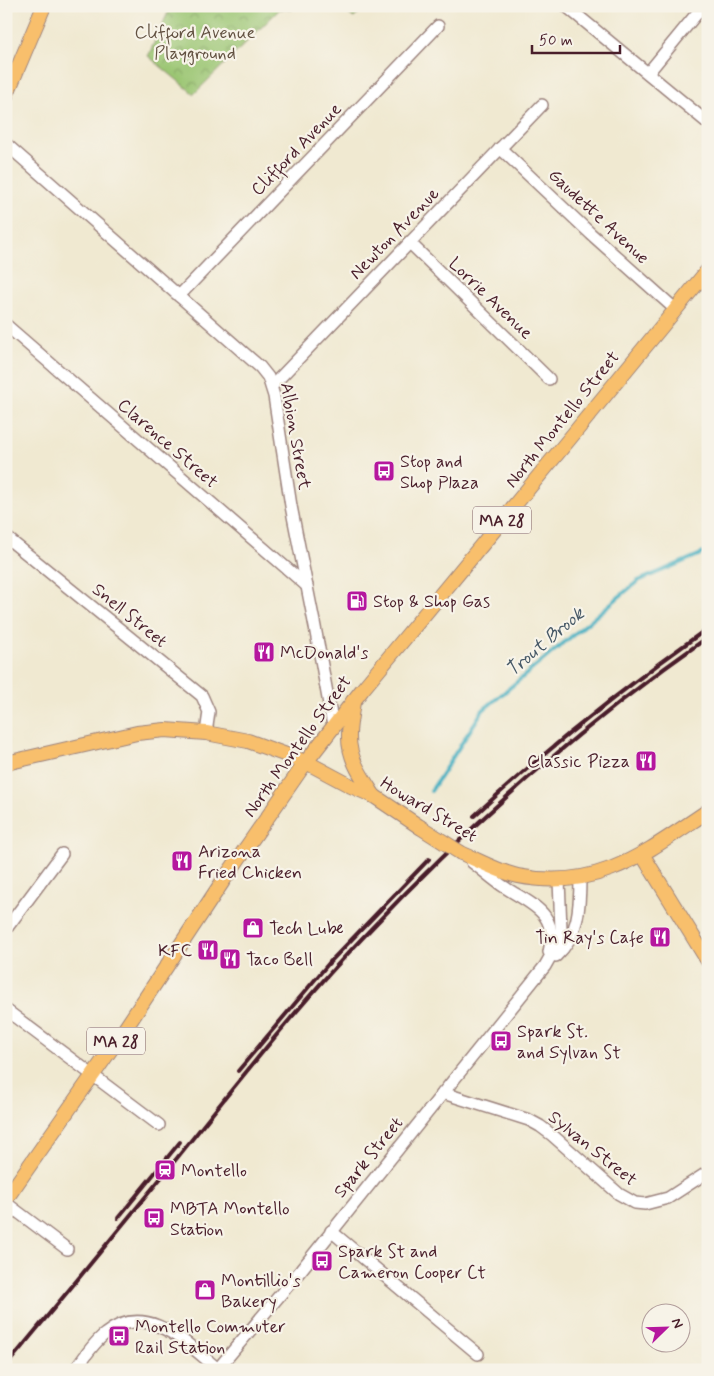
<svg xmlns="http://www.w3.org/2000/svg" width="714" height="1376" font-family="Mynerve,sans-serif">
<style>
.park{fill:url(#park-crowns);stroke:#72724f}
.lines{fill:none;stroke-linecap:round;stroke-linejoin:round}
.stream{stroke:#43afc1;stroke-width:4}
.minor-casing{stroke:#9d847e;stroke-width:14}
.major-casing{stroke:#9d847e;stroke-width:16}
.minor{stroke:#fff;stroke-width:11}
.major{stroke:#f8bf6c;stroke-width:14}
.rail{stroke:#4a1f2b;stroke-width:4}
.major-bridge-casing{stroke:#9d847e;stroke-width:16;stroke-linecap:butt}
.major-bridge{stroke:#f8bf6c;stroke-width:14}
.labels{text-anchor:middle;stroke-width:4.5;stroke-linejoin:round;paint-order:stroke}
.shield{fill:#f7f3e8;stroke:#7e5f64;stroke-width:1}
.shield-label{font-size:16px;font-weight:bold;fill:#4a1f2b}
.park-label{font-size:18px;fill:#625141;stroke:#f7f3e8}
.street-label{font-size:18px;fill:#4a1f2b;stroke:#f7f3e8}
.poi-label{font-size:18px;fill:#4a1f2b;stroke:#f7f3e8;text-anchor:start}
.water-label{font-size:19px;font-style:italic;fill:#475967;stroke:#f7f3e8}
</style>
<defs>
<pattern id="park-crowns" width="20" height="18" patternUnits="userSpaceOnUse" patternTransform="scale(1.25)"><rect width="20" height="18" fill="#9bc673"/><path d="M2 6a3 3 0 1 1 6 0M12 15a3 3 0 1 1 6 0" fill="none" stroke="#80a05f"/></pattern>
</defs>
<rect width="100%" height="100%" fill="#f7f3e8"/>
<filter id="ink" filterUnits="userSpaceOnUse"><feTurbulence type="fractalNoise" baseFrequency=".02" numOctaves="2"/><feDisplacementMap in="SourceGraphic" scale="10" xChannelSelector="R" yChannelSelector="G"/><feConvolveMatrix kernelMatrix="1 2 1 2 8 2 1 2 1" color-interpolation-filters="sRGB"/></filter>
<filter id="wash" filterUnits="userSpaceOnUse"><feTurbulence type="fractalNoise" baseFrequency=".0096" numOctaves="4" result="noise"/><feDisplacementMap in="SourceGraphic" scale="20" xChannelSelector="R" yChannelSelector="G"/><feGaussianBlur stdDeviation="1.12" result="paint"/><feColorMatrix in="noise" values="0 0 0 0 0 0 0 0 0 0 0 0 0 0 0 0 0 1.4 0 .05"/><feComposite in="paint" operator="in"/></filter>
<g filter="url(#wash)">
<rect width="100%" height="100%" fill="#f0e9d1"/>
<g class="park">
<polygon points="171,6 182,7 296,6 292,10 280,9 194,94 148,56"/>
<polygon points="338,6 366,6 354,18"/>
</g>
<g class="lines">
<polyline class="stream" points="431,791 483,710 638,581 708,551"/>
</g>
</g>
<g filter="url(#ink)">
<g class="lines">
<g class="minor-casing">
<g id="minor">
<polyline points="566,6 708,123"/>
<polyline points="648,73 703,6"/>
<polyline points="6,144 260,367 268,377 274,396 291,506 315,627 333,726"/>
<polyline points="500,148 591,234 675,309"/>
<polyline points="409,242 549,379"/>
<polyline points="179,296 438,26"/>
<polyline points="6,325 307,586"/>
<polyline points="272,386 542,105"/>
<polyline points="6,537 202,696 209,712 206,733"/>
<path d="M472 862C483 870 494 881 506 888 532 905 559 913 549 952"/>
<polyline points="6,929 62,854"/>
<path d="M556 956C579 935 580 907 580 878"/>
<polyline points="6,1010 159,1125"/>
<polyline points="443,1093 529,1120 540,1126 552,1135 619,1194 635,1203 645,1204 668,1198 708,1172"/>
<polyline points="6,1203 67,1249"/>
<polyline points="331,1231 478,1354"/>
<path d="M75 1370C84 1358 93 1343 105 1334 147 1300 187 1344 219 1370"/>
<polyline points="217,1370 301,1270 545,966 558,943 561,929 559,880"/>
</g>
</g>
<g class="major-casing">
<g id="major">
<polyline points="6,96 44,6"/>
<path d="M353 701C352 712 349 724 349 735 348 758 362 777 374 796"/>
<polyline points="6,763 137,733 165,730 206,733 248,741 306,762 351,786 374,796 420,827"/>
<path d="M461 853C480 861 499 872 518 876 598 892 645 853 708 811"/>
<polyline points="642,854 708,961"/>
<polyline points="6,1199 123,1032 223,881 306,762 362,690 571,437 708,270"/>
</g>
</g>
<use href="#minor" class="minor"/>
<use href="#major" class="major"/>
<g class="rail">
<path d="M474 816C548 748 626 686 708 628"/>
<polyline points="238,1071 329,963 429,859"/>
<polyline points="118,1218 180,1142"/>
<path d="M6 1366C59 1302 113 1237 165 1173 231 1091 296 1007 369 931 472 822 585 723 708 637"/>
</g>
<g class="major-bridge-casing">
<polyline id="major-bridge" points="420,827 461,853"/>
</g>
<use href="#major-bridge" class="major-bridge"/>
</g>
</g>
<defs>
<g id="bus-square" transform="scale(1.125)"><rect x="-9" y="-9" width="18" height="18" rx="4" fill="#b5179e" stroke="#f7f3e8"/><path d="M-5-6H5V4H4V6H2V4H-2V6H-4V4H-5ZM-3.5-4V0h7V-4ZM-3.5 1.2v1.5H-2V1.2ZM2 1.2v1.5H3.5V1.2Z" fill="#fff"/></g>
<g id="fuel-square" transform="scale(1.125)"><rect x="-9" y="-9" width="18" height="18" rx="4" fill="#b5179e" stroke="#f7f3e8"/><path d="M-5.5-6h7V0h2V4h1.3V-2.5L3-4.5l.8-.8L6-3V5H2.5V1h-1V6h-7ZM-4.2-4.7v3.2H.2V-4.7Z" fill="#fff"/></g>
<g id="restaurant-square" transform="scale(1.125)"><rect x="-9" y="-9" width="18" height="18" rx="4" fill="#b5179e" stroke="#f7f3e8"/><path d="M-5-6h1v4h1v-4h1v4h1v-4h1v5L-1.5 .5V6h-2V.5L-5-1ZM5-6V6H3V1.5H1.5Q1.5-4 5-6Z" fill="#fff"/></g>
<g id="shop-square" transform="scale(1.125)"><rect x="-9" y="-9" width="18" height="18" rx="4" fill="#b5179e" stroke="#f7f3e8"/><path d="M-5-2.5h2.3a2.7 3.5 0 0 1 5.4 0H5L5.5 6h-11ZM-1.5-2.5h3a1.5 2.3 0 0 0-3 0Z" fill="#fff"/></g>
<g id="station-square" transform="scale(1.125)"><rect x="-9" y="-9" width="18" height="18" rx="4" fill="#b5179e" stroke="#f7f3e8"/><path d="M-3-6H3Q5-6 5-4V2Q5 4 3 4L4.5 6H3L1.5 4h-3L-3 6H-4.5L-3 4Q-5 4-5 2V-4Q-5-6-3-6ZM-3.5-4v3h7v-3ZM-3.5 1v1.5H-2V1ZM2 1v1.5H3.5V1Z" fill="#fff"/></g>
</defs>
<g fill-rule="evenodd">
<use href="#bus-square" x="384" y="471"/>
<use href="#fuel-square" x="357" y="601"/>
<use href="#restaurant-square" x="264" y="652"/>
<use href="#restaurant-square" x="646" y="761"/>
<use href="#restaurant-square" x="182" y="861"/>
<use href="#shop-square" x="253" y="928"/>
<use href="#restaurant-square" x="660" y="937"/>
<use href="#restaurant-square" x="208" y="950"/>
<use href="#restaurant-square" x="230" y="959"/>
<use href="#bus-square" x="501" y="1041"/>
<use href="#station-square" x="165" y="1170"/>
<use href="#bus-square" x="154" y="1218"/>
<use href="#bus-square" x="322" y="1261"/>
<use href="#shop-square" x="205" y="1290"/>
<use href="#bus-square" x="119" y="1336"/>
</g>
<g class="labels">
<g class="shield">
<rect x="473" y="506.5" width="58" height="27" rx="4"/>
<rect x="87" y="1027.5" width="58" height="27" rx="4"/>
</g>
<g class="shield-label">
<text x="502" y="526">MA 28</text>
<text x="116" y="1047">MA 28</text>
</g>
<g class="park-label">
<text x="195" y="38">Clifford Avenue<tspan x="195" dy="21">Playground</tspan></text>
</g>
<g class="street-label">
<text transform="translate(296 149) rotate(-46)" y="6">Clifford Avenue</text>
<text transform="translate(599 216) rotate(43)" y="6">Gaudette Avenue</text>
<text transform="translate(394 233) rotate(-46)" y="6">Newton Avenue</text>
<text transform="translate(491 298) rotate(44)" y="6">Lorrie Avenue</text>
<text transform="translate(562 419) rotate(-51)" y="6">North Montello Street</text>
<text transform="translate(296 436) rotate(80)" y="6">Albion Street</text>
<text transform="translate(168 443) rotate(41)" y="6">Clarence Street</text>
<text transform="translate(130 615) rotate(39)" y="6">Snell Street</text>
<text transform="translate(297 746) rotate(-54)" y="6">North Montello Street</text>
<text transform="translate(429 809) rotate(31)" y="6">Howard Street</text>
<text transform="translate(593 1148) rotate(39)" y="6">Sylvan Street</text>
<text transform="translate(368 1157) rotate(-51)" y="6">Spark Street</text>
</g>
<g class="poi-label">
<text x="400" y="467">Stop and<tspan x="400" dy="21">Shop Plaza</tspan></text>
<text x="373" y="607">Stop &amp; Shop Gas</text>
<text x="280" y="658">McDonald's</text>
<text x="630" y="767" text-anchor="end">Classic Pizza</text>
<text x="198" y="857">Arizona<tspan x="198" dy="21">Fried Chicken</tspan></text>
<text x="269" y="934">Tech Lube</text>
<text x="644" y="943" text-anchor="end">Tin Ray's Cafe</text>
<text x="192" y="956" text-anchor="end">KFC</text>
<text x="246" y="965">Taco Bell</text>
<text x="517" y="1037">Spark St.<tspan x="517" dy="21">and Sylvan St</tspan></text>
<text x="181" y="1176">Montello</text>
<text x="170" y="1214">MBTA Montello<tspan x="170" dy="21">Station</tspan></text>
<text x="338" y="1257">Spark St and<tspan x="338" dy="21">Cameron Cooper Ct</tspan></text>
<text x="221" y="1286">Montillio's<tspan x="221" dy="21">Bakery</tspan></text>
<text x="135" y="1332">Montello Commuter<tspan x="135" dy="21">Rail Station</tspan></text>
</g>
<g class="water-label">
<text transform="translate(544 641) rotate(-40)" y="7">Trout Brook</text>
</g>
</g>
<rect width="714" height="1376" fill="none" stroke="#f7f3e8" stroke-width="25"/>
<g transform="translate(666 1328) rotate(67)"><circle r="24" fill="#f7f3e8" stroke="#b29e9c"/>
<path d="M0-4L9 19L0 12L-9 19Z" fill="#b5179e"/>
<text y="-8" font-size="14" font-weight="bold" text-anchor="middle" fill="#4a1f2b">N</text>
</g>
<path d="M532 45v8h88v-8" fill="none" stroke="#4a1f2b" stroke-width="2.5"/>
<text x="539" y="45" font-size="15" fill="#4a1f2b" stroke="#f7f3e8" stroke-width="4" paint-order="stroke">50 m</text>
</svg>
